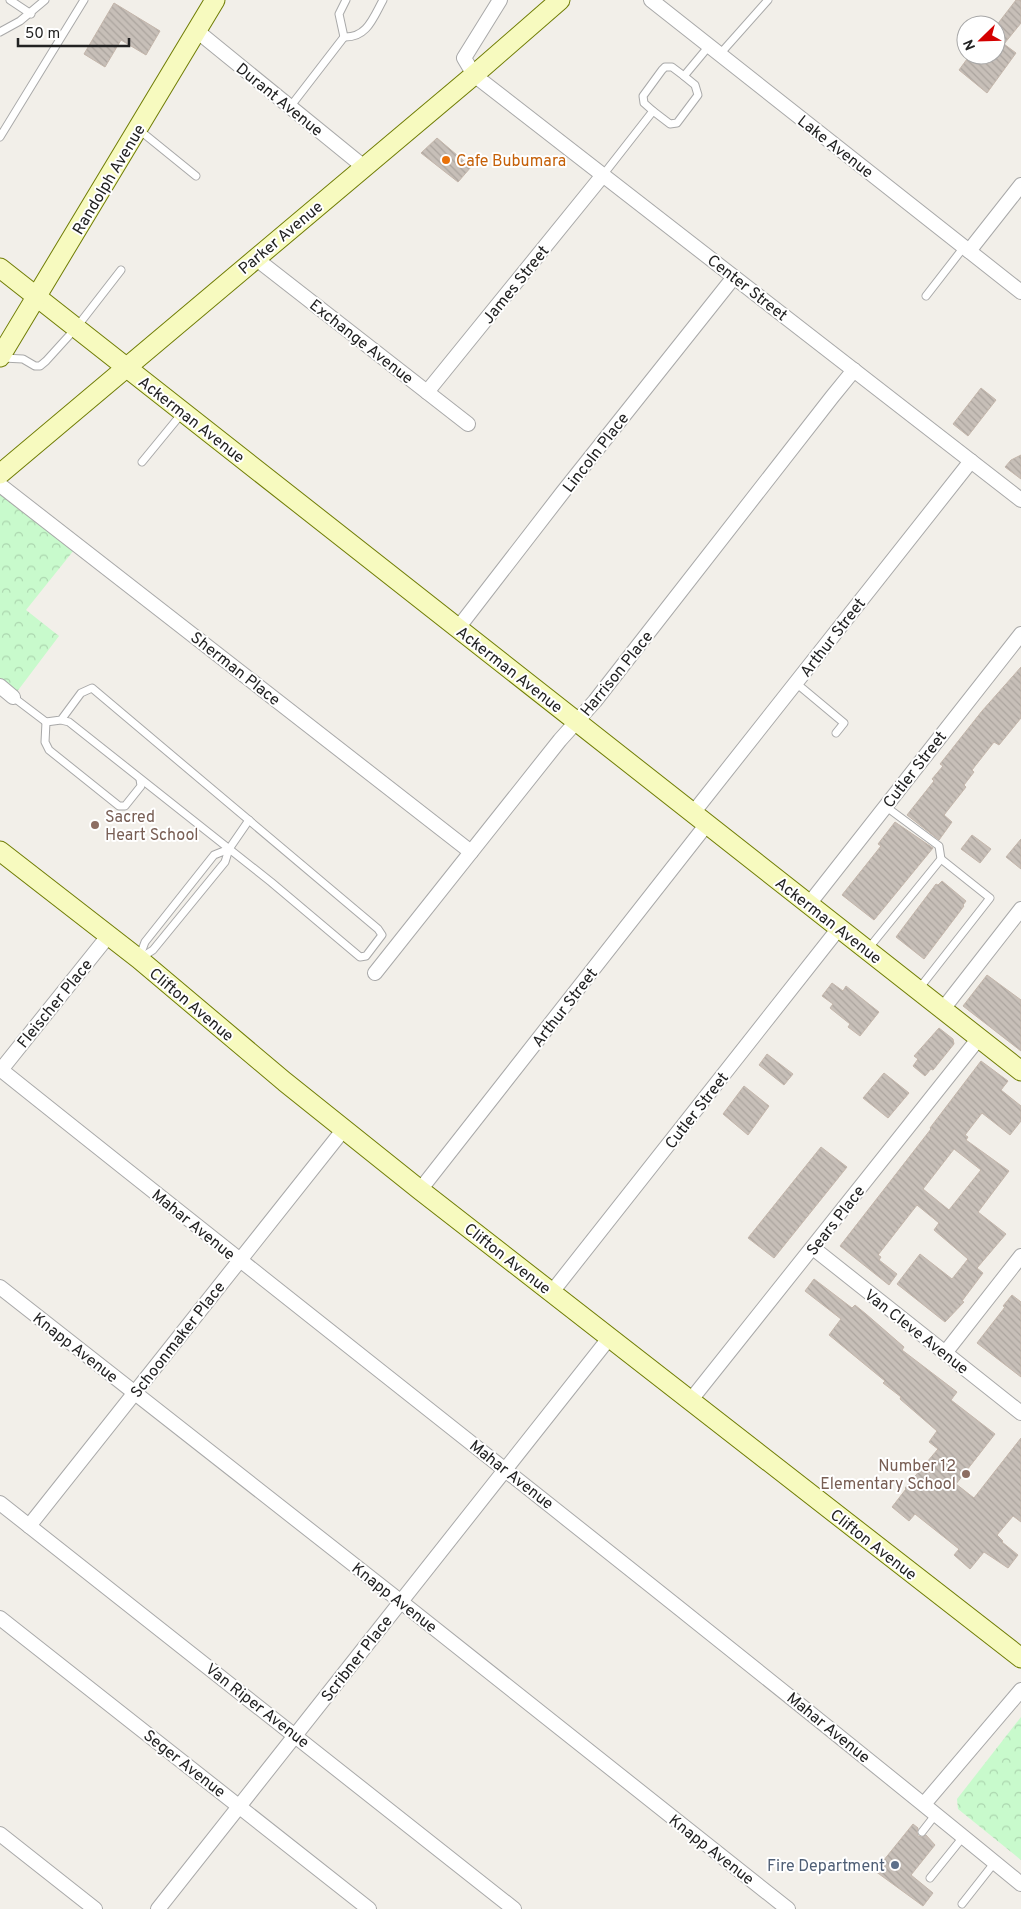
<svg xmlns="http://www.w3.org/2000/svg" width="1021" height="1909" font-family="Overpass,sans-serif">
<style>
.park{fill:url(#park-crowns)}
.building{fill:url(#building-back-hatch);stroke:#c4b6ab;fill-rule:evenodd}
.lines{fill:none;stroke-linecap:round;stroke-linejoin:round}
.lane-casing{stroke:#a9a9a9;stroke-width:9}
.street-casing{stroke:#a9a9a9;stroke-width:16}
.secondary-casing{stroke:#707d05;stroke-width:21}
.lane{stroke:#fff;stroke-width:7}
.street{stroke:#fff;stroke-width:14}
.secondary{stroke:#f7fabf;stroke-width:19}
.food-dot{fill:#e8710a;stroke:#fff;stroke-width:2}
.education-dot{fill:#8d6e63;stroke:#fff;stroke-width:2}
.service-dot{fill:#5c6f8a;stroke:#fff;stroke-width:2}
.labels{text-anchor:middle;stroke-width:4;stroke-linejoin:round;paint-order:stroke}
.street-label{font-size:16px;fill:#222;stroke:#fff}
.food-label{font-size:16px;fill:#c56008;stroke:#fff;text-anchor:start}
.education-label{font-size:16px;fill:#785e54;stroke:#fff;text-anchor:start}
.service-label{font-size:16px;fill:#4e5e75;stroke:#fff;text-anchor:end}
</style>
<defs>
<pattern id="park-crowns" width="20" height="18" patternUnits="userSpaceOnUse" patternTransform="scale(1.25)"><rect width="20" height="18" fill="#c8facc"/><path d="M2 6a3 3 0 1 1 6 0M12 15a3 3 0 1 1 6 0" fill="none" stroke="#acd6af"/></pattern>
<pattern id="building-back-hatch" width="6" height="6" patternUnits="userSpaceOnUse" patternTransform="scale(1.25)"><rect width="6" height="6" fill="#c7bfb8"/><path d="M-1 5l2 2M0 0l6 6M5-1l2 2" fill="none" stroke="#aba49e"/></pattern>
</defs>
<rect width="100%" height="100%" fill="#f2efe9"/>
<g class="park">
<polygon points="0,493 78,545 26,610 59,636 13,697 0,686"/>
<polygon points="1021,1717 1021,1860 958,1809 957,1799"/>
</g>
<g class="building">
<polygon points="1016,0 1021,0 1021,23 1004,44 1016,53 987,93 959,70 970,55 996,55 996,26"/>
<polygon points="114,3 160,31 146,55 121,40 105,67 84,54"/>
<polygon points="437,138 471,167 458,182 421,153"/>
<polygon points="981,388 996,400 968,436 953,424"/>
<polygon points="1021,455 1021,479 1005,467 1011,460"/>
<polygon points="1021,667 1021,718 999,745 994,742 972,770 974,772 964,785 966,787 944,815 952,822 939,840 907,815 934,781 932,779 943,766 940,764 982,711"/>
<polygon points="895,822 933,848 874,920 842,895 881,846 878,844"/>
<polygon points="972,835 991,849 980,863 961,849"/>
<polygon points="1021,839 1021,869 1006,857"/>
<polygon points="942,881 966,901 963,905 964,906 924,959 896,937 936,884 938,885"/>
<polygon points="987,975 1021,1000 1021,1051 963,1006"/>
<polygon points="832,983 843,991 846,986 879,1012 860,1036 848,1027 850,1024 830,1008 833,1004 822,996"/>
<polygon points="939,1028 953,1039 954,1044 933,1070 931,1069 925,1076 913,1066 918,1059 914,1056"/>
<polygon points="767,1054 793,1074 784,1085 759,1065"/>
<path d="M981 1061 1008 1081 1001 1090 1021 1106V1121L1010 1135 982 1113 965 1135 968 1137 966 1140 1009 1171 978 1212 1006 1234 977 1268 983 1273 962 1301 964 1302 945 1322 897 1284 920 1254 952 1279 968 1259 934 1230 939 1223 917 1205 878 1255 881 1257 879 1260 897 1274 889 1285 840 1246 931 1129 930 1128ZM954 1149 981 1170 949 1210 923 1189Z"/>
<polygon points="884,1073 909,1093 888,1118 863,1098"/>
<polygon points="744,1086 769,1106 748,1135 723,1114"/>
<polygon points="821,1147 847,1167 774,1258 748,1238"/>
<polygon points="814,1279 852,1308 855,1305 866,1314 904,1347 902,1350 957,1392 951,1400 995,1434 956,1484 974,1498 1021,1438 1021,1522 1013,1516 997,1535 1003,1541 1002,1542 1018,1555 1008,1568 984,1552 970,1569 954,1555 959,1549 915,1514 909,1521 892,1507 906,1489 905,1488 938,1449 929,1442 937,1431 900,1399 901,1397 883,1383 885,1381 829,1335 841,1319 805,1291"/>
<polygon points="1012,1295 1021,1302 1021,1377 977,1343 1005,1307 1003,1306"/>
<polygon points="913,1824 918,1828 917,1832 918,1836 922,1837 926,1835 935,1845 911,1875 933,1893 923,1906 875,1871"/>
</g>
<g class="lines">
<g class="lane-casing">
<g id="lane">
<polyline points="10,0 31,14"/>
<polyline points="0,32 20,21 45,0"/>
<path d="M344 37C367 38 373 18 383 0"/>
<polyline points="344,37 339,14 346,0"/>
<polyline points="720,54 768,0"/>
<polyline points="290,107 344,37"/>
<polyline points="653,111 644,103 643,96 662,70 665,67 672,67 684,76"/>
<polyline points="138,129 196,176"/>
<polyline points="0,137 84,0"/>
<polyline points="603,175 653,111 670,124 677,123 698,95 695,85 684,76 709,46"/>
<polyline points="926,296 964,247"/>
<polyline points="3,358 23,359 35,366 40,366 46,361 76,328 121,270"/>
<polyline points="142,462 183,412"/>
<polyline points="796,683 844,723 836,733"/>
<polyline points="13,697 46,722 61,720 69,722 271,882 360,957 366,956 382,935 378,929 92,688 81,693 61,720"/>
<polyline points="46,722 45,742 49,750 119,806 125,806 141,786 140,779"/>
<polyline points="868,949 941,859 939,846 885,806"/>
<polyline points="139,958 145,942 214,855 229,849"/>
<polyline points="139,959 153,950 225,862 229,849 249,820"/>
<polyline points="918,990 990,898 941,859"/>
<polyline points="922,1832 936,1814"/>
<polyline points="930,1878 963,1837"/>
<polyline points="962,1904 995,1862"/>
</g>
</g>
<g class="street-casing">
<g id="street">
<polyline points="500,0 464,58 474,75 1021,500"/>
<polyline points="651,0 1021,292"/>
<polyline points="197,31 364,167"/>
<polyline points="969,251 1021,185"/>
<polyline points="255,258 468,424"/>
<polyline points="427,392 603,175"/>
<polyline points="0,485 471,852"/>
<polyline points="458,628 563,492 734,277"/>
<polyline points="0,686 13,697"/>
<polyline points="693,813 971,461"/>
<polyline points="809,904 1021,634"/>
<polyline points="375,973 560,740 595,701 832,397 854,370"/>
<polyline points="943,1009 1021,909"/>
<path d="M0 1069C340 1341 684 1608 1021 1884"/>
<polyline points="0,1071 109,935"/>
<polyline points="420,1190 707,824"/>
<polyline points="813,1248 1021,1413"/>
<polyline points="0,1287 400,1601 788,1909"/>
<polyline points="552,1292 839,928"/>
<polyline points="945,1353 1021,1256"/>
<polyline points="690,1401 979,1038"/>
<polyline points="0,1503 514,1909"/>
<polyline points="29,1526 344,1129"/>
<polyline points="0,1618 369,1909"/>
<polyline points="924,1804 1021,1690"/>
<polyline points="0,1834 95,1909"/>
<polyline points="158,1909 610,1337"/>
</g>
</g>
<g class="secondary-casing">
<g id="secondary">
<polyline points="0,268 1021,1071"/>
<polyline points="0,357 215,0"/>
<polyline points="0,474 474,75 560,0"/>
<polyline points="0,851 139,959 285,1082 420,1190 1021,1658"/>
</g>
</g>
<use href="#lane" class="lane"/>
<use href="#street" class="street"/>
<use href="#secondary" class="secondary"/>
</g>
<circle class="food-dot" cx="446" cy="160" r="5"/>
<g class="education-dot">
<circle cx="95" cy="825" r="5"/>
<circle cx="966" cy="1474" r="5"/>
</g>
<circle class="service-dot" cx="895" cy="1865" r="5"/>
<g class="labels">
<g class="street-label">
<text transform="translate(280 99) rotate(39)" y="6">Durant Avenue</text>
<text transform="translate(836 146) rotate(38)" y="6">Lake Avenue</text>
<text transform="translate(108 179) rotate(-59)" y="6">Randolph Avenue</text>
<text transform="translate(280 237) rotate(-40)" y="6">Parker Avenue</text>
<text transform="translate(515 284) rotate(-51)" y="6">James Street</text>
<text transform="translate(748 287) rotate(38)" y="6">Center Street</text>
<text transform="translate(362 341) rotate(38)" y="6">Exchange Avenue</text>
<text transform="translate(192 419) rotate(38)" y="6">Ackerman Avenue</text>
<text transform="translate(595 452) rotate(-52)" y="6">Lincoln Place</text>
<text transform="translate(832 637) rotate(-52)" y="6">Arthur Street</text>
<text transform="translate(236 668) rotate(38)" y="6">Sherman Place</text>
<text transform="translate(510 669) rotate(38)" y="6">Ackerman Avenue</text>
<text transform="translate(616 673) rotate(-51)" y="6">Harrison Place</text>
<text transform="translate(914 769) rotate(-52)" y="6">Cutler Street</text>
<text transform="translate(829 920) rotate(38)" y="6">Ackerman Avenue</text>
<text transform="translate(54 1003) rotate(-51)" y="6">Fleischer Place</text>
<text transform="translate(192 1004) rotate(40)" y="6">Clifton Avenue</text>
<text transform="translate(564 1007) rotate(-52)" y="6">Arthur Street</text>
<text transform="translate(696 1110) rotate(-52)" y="6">Cutler Street</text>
<text transform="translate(835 1220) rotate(-52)" y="6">Sears Place</text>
<text transform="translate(194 1224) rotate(39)" y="6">Mahar Avenue</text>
<text transform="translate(508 1258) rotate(38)" y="6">Clifton Avenue</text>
<text transform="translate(917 1331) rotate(38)" y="6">Van Cleve Avenue</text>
<text transform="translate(177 1339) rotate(-52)" y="6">Schoonmaker Place</text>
<text transform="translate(76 1347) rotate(38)" y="6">Knapp Avenue</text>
<text transform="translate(512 1474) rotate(38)" y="6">Mahar Avenue</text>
<text transform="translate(874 1544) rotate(38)" y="6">Clifton Avenue</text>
<text transform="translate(395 1597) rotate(38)" y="6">Knapp Avenue</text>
<text transform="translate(356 1658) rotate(-52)" y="6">Scribner Place</text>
<text transform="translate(258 1705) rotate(38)" y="6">Van Riper Avenue</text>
<text transform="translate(829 1727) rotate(39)" y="6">Mahar Avenue</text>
<text transform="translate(185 1763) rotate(38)" y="6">Seger Avenue</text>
<text transform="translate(712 1849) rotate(38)" y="6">Knapp Avenue</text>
</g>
<g class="food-label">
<text x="456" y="166">Cafe Bubumara</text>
</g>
<g class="education-label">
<text x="105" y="822">Sacred<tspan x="105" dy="18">Heart School</tspan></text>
<text x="956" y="1471" text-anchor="end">Number 12<tspan x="956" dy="18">Elementary School</tspan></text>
</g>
<g class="service-label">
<text x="885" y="1871">Fire Department</text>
</g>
</g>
<g transform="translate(981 40) rotate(247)"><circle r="24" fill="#ffffff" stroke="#a7a7a7"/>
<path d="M0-4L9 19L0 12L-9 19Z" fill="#d40000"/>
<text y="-8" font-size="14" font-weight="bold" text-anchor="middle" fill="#222222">N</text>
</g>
<path d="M18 38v8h111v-8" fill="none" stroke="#222222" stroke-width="2.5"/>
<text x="25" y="38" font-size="15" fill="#222222" stroke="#ffffff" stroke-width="4" paint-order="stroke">50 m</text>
</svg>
